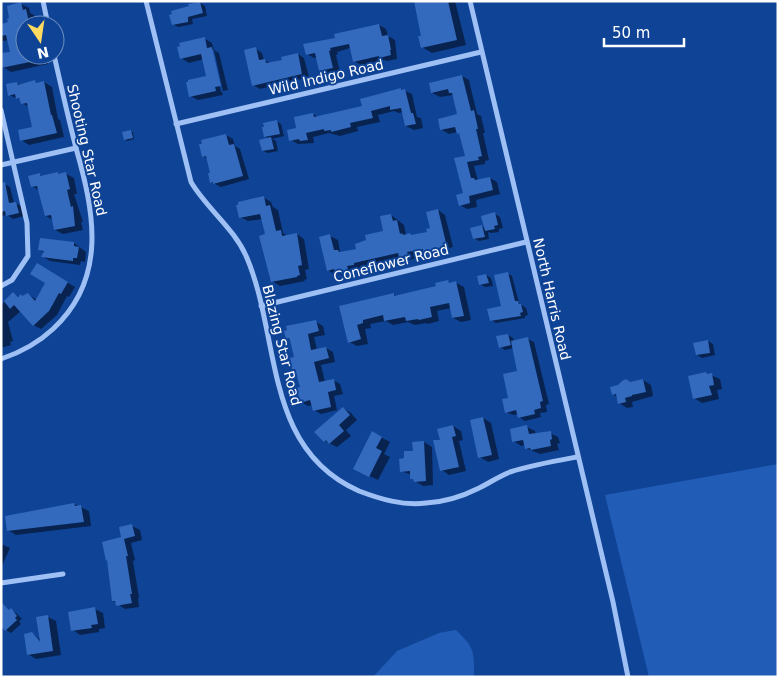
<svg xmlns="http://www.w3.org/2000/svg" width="779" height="678" font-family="'DejaVu Sans',sans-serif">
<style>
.green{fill:#215cb6}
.shadow{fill:#0007}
.building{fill:#336abd}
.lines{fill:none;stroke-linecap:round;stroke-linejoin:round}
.street{stroke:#9ec0f4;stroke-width:5}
.labels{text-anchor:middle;stroke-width:4;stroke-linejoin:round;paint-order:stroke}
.street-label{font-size:14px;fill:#fff;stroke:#0f4396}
</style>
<rect width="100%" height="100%" fill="#0f4396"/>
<g class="green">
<polygon points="778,464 778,677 649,677 605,495"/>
<path d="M456 630C475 648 474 652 474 677H373L397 651 439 633Z"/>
</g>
<g class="shadow">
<polygon points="412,1 455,1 466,45 432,53 422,47 423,36 415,3"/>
<polygon points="200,3 205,6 207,16 192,19 193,24 178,27 173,24"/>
<polygon points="21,4 29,8 30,13 34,15 36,25 25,25 25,55 46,55 48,64 11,72 3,67 11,53 9,40 4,41 1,40 1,25 9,23"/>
<polygon points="379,25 386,29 388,36 395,40 397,59 387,61 385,60 361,65 354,61 350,48 337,52 338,54 336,55 340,72 328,74 321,70 318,57 314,58 307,54 336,39"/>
<polygon points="204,38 212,43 214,50 219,53 228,90 223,91 214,50 211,50 221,92 222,92 223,95 198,100 190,96 207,77 204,59 189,63 181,58"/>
<polygon points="256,49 262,53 264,60 271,63 283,61 298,54 304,58 309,77 260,89 253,85"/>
<polygon points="462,76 469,80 477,114 481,116 485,133 483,133 489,160 485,161 485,164 474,166 478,181 490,178 497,182 500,194 476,200 477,207 467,209 460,205 464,194 466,157 461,135 458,132 449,134 442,130 458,115 453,95 440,97 432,93"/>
<polygon points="35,82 38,83 44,82 52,87 58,119 60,120 64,137 29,145 21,140 34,128 29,107 22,103 21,100 9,95 17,83 20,85"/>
<polygon points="401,89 412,94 417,117 421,118 423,128 414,130 406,126 403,112 399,113 394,111 378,115 380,122 357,127 358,131 340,136 329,133 313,137 314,143 298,144 291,140 298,129 313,114 318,117 363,107"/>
<polygon points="276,121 281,124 284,136 272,139 276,141 278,151 268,153 263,151 269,139 265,136"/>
<polygon points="130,131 133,132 134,139 127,141 125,139"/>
<polygon points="226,135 233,139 235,146 240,149 249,179 221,187 211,182 212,174 208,159 203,156 202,140"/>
<polygon points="57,173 60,175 66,174 74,178 77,194 74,194 83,222 81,222 83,230 63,234 55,230 53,220 46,216 40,191 32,186 39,175 43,177"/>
<polygon points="1,184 4,184 10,187 14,203 22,206 24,216 13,219 7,215 1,216"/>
<polygon points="263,197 271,202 273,207 278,210 283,233 288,236 297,234 304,239 309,269 305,270 307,279 304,280 305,281 280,286 272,281 263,219 248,221 240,217"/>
<polygon points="438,210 445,215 453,247 449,248 450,251 432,255 428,253 414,256 414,259 408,260 403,257 360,267 361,269 354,270 354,273 343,276 339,274 335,275 328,270 330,236 338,240 340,252 358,249 384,232 391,215 404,225 406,235 413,236 428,233 431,229"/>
<polygon points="495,214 500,217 503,228 499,229 499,232 491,233 488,232 489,239 479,241 474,238 482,226 485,228"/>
<polygon points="74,243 86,252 85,262 81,261 80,265 50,261 42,256 45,253 40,250"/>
<polygon points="37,265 75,287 69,297 67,296 57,315 41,329 33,325 21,311 8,322 13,341 10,342 11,345 1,348 1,305 14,294 19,297 28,294 37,300 47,282"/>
<polygon points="507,273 512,276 519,303 526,308 528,315 525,316 525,318 496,323 491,320 503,307"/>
<polygon points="486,275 491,278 493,286 485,287 480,284"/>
<polygon points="448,282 452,284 456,283 464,287 471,320 461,322 453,318 451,308 437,311 439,321 428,324 426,323 415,325 408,322 393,325 386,321 370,324 371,328 365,329 368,344 357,346 349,342 341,307 393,295 397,296 438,287"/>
<polygon points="316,322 323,326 325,335 314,337 317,350 326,348 333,352 335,362 321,365 325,382 333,380 340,384 343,394 334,396 337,410 321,414 314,410 313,405 308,406 301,402 301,388 297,371 293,369 295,358 291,340 287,338"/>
<polygon points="508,335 513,338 514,342 528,339 534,342 549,404 546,405 547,412 540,413 541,417 525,421 519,417 518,414 513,415 506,412 518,372 514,348 505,350 500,347"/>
<polygon points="708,341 713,344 715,355 702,358 697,355"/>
<polygon points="706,373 720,379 722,389 717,390 719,399 702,403 694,398"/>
<polygon points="643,380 651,385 653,396 632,402 633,407 627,408 619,403 617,397 613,394 630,383"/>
<polygon points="343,408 351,413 357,420 346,430 351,436 337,447 325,441"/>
<polygon points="483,418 491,423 499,459 488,462 480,457"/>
<polygon points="453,426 461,431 463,440 459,441 466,471 449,475 442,470 442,441"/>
<polygon points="527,427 535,431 536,435 550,433 558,437 560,443 557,444 559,450 540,454 526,448 525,445 521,446 514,441"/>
<polygon points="373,433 390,442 384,454 390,457 378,480 363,473"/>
<polygon points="424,442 432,447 433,485 423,486 415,481 412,475 401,471 414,452"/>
<polygon points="74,504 89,511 91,526 16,535 8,530"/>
<polygon points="132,526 140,530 142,540 131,543 135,560 133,561 139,598 138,598 139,607 125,609 113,601 123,538"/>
<polygon points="1,544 10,548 1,568"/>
<polygon points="1,603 10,611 16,613 22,619 19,621 21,624 11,633 6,630"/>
<polygon points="95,609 103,613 105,628 99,629 99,632 80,635 73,630"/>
<polygon points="48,617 56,621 61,655 36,659 28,654 31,634 37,637 34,637 45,646 37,637 41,639"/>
</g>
<g class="building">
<polygon points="414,1 448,1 457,40 421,48 418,36 421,36"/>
<polygon points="21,2 23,10 26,9 29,22 25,25 25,32 23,32 25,55 43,55 44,59 1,68 1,53 10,52 6,35 1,36 1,24 8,22 7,19 9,18 7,6"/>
<polygon points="200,2 203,13 188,17 188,22 172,25 169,15 172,14 171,11 189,6 188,4"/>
<polygon points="379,24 382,36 388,35 391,50 390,50 391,55 379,58 379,56 353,62 349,44 330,48 331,50 329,51 333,68 319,71 315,53 306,55 303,44 335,38 334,34"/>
<polygon points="205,37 207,48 212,47 221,86 215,87 216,91 189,97 186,82 188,82 188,80 206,76 201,54 180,59 177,47 180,46 179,43"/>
<polygon points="256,47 259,60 265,59 266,63 282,60 281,57 298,53 302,74 252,86 244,50"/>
<polygon points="462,75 471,111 474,110 478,129 476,129 482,156 478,157 479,160 467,162 471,178 474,178 475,180 490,177 493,190 469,196 470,203 459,206 456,195 463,193 454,158 465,156 459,133 457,134 455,127 440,130 438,119 457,114 452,93 449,93 448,89 431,93 429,83"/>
<polygon points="35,80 36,83 44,81 51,115 52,115 57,133 20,141 18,130 32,127 27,103 21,104 19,98 16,99 15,94 8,96 6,84 17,82 18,85"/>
<polygon points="401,88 401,90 405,89 411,113 413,113 416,124 405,126 401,108 390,110 390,106 371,111 373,118 350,123 351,127 331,132 331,130 324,131 324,129 306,133 308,140 300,141 299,139 289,141 287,130 296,128 294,117 313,113 314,117 362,106 360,99"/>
<polygon points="277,120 280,134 264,137 262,127 264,127 263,123"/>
<polygon points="131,130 133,138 124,140 122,132"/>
<polygon points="226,134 229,145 234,144 243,176 213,184 213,182 210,183 208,173 210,173 206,156 202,157 199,144 202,144 201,140"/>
<polygon points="271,137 274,149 262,151 259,140"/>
<polygon points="58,172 58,174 66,172 70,189 67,190 71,207 73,206 75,226 54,230 51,215 45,216 37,186 31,187 28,176 40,173 40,176"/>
<polygon points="5,182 9,203 16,202 19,213 6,216 5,211 1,212 1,183"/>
<polygon points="264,196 266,206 270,205 276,231 281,230 282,236 297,233 302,265 298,266 300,275 297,276 297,277 271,282 259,236 265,234 260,214 239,218 236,205 238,205 238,202"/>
<polygon points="438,209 446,243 443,244 443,247 423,252 423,249 407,252 408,255 399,257 398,253 354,263 354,265 347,266 348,270 335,272 334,269 327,271 319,237 330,234 334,250 338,250 339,252 356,249 355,244 366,240 365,235 383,231 380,216 391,214 393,221 397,220 400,234 402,233 403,235 410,233 411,235 427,232 426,229 430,228 426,212"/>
<polygon points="495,212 498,225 494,226 495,229 485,231 481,216"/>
<polygon points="482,225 485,237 473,239 470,228"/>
<polygon points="40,238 74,242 74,246 79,247 77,258 73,258 73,261 41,257 44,251 38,250"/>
<polygon points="37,263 68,282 61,294 59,293 49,311 33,326 14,305 10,309 4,301 13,292 18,297 21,294 22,296 28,293 35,301 45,283 30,274"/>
<polygon points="508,272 515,301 518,301 519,304 521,304 523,312 520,313 521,316 490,321 487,309 501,306 494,275"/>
<polygon points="486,274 489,283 479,285 477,276"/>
<polygon points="448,280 449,283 456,281 464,316 452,318 449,303 430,307 432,317 419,320 418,319 406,321 405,317 384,321 383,315 363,320 363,323 357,325 361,339 348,343 339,306 394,293 394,296 436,286 435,283"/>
<polygon points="316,320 319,331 308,334 311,350 326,347 329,358 314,362 319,382 334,379 336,390 328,392 331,407 313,411 310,400 300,403 297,388 300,387 295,369 292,369 290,358 294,357 290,340 289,338 286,339 284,331 287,330 286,326"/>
<polygon points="508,334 511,345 499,348 496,336"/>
<polygon points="528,337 543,401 540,402 541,408 534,410 535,414 518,418 516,410 505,413 502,399 508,398 503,374 517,371 511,341"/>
<polygon points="708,340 710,353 696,355 693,343"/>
<polygon points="706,372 707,374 712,373 714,385 709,386 712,395 693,399 688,376"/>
<polygon points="626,379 630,382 643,379 646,392 632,395 632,396 625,398 626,402 618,404 616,394 612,395 610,387 618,385 622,381"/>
<polygon points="343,407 350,415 339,425 344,431 329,444 326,440 324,442 314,432"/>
<polygon points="483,417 492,455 478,458 470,420"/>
<polygon points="453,425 456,436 452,437 459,467 440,471 433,440 440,440 437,429"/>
<polygon points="527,425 529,434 551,431 552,439 550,440 551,446 531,450 530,448 525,449 523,440 512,442 510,429"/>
<polygon points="372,431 382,437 376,448 382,451 369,477 353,469"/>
<polygon points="424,441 426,481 414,482 413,479 410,479 410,471 400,472 399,459 404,458 404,451 413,451 412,442"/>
<polygon points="74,503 75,506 81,505 84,522 7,531 5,516"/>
<polygon points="132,524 135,536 124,539 128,556 126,556 132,594 130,594 132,603 116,606 115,601 112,601 107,560 106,561 102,542 121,537 119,527"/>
<polygon points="1,602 9,610 11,608 17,616 15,618 17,620 5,631 1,626"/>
<polygon points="95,607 98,624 91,625 92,628 71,631 68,612"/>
<polygon points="48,615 53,651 27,655 24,634 32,632 40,642 36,617"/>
</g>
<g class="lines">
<g class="street">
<polyline points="43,1 48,25"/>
<path d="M146 1 191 182C207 209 235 229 247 258 281 339 263 449 359 491 380 499 403 506 426 503 444 502 461 497 477 489 488 484 499 476 510 472 532 465 555 461 577 457"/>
<polyline points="470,1 613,602 628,677"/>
<polyline points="1,110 27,223 28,256 12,280 1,286"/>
<polyline points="176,124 481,52"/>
<polyline points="1,165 76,148"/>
<polyline points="261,306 526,242"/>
<path d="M1 359C22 352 38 343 53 329 108 278 94 211 76 148 68 117 61 86 54 55"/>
<polyline points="1,583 63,574"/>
</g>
</g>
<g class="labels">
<g class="street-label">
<text transform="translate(326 77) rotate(-13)" y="5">Wild Indigo Road</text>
<text transform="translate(87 150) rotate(77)" y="5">Shooting Star Road</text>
<text transform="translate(391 263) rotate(-14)" y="5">Coneflower Road</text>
<text transform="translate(552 299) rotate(77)" y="5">North Harris Road</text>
<text transform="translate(282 345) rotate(76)" y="5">Blazing Star Road</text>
</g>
</g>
<rect width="779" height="678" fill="none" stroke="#ffffff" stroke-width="5"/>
<g transform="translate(40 40) rotate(167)"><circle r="24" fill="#0f4396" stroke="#6f8ec0"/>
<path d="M0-4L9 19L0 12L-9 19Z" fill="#ffda61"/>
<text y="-8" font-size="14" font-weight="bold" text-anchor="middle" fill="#ffffff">N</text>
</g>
<path d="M604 38v8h80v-8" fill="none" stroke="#ffffff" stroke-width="2.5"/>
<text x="612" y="38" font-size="15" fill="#ffffff" stroke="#0f4396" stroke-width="4" paint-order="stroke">50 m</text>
</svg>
